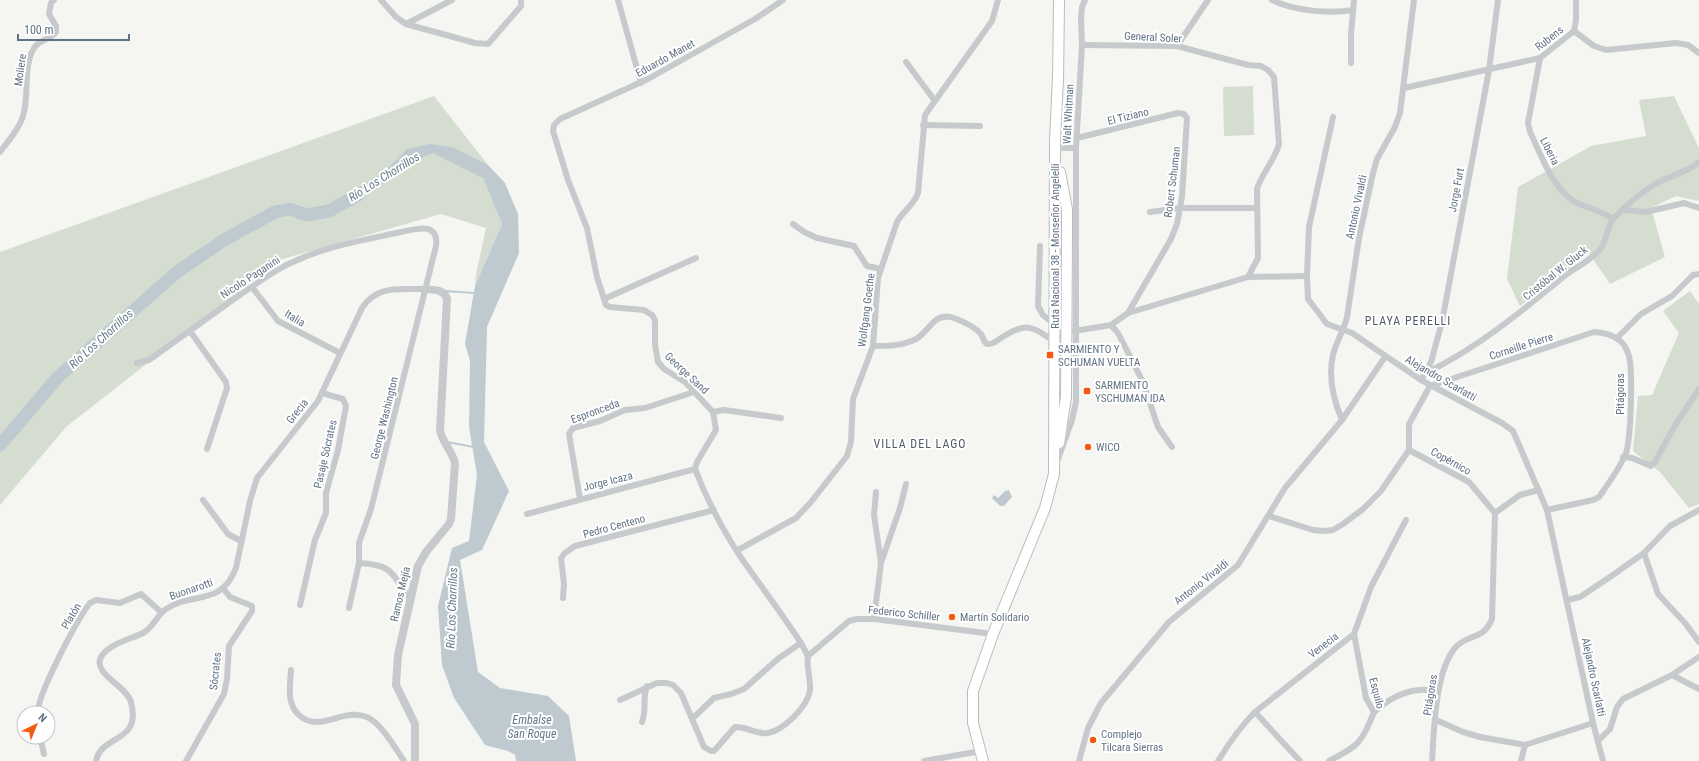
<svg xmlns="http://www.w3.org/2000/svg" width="1699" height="761" font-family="'Roboto Condensed',sans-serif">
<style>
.green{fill:#d5ddd1}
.water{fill:#bfcad0}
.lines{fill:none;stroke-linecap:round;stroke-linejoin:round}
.stream{stroke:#bfcad0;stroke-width:2}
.river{stroke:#bfcad0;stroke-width:13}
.primary-casing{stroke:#b9bcc0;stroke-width:12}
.minor{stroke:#c7cacd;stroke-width:6}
.tertiary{stroke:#c7cacd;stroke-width:8}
.primary{stroke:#fff;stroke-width:10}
.poi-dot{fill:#f35b13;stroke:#fff;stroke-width:1.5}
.labels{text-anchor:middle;stroke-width:4;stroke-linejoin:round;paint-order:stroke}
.street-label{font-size:11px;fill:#617285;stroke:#fff}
.poi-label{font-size:11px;fill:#617285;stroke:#fff;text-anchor:start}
.water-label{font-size:12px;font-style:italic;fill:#627a89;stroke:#fff}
.neighbourhood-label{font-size:12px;letter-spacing:1px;fill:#505c69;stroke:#fff}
</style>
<rect width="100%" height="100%" fill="#f5f5f1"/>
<g class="green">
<polygon points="1253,86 1254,135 1224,136 1223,87"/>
<polygon points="434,96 488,165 483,178 502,224 475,286 476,274 486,228 441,214 279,260 66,427 0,505 0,252"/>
<polygon points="1674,96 1699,148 1699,201 1676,196 1651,208 1665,257 1610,284 1589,253 1520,306 1507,279 1518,187 1591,146 1646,136 1639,100"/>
<polygon points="1690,291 1699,304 1699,504 1689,508 1660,472 1633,451 1638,396 1652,395 1679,333 1663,311"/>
</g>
<g class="water">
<polygon points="430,144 452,147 488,165 505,183 518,214 519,253 487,327 484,442 509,491 482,550 460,560 478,672 500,688 548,696 569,716 576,761 516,761 515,755 508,751 485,745 454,698 442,665 438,606 452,548 469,541 477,475 469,427 470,361 465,344 475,286 502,224 483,178 433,153 423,157 396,176 345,207 340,198 383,173 407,149"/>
<polygon points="1009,490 1012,497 1004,506 1000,506 992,498 994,495 998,498 1005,491"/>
</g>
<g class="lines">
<g class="stream">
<polyline points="444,291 474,293"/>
<polyline points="447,442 474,447"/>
</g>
<polyline class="river" points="0,445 58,377 177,272 224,240 275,212 290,209 306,215 329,211 358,195"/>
<g class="primary-casing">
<g id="primary">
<polyline points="1058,84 1059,0"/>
<polyline points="1059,443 1066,397 1067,234 1067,209 1060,172"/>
<polyline points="983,761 973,723 973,691 993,634 1045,508 1054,474 1055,141 1058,77"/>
</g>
</g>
<g class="minor">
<polyline points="381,0 396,17 406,24 475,43 488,44 521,6 521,0"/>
<polyline points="618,0 641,83"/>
<path d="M783 0 755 19 648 79 560 119 554 125 553 131 568 180 587 228 597 277 606 305 610 307 644 310 652 315 655 320V345L658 362 664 369 685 382 713 412 716 430 697 462 695 469C709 505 731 545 754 576 770 598 786 620 801 643"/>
<path d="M1272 0C1295 11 1329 14 1353 10"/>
<polyline points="406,24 452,0"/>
<polyline points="1574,31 1576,20 1576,0"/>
<path d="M1082 45 1177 46 1248 65 1261 66 1268 70 1274 77 1279 144C1275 160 1262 173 1257 189L1258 258 1248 277"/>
<polyline points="1177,46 1208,0"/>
<path d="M1540 58 1528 123 1530 132C1542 156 1553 192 1579 204 1591 209 1602 211 1613 219"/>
<polyline points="906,62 935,101"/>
<polyline points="1351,63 1351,34 1354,0"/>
<polyline points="1404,88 1540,58 1574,31 1594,46 1606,50 1676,43 1688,45 1699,53"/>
<polyline points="1333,117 1309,227 1307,276 1308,299 1327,324 1352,333 1421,380 1502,423 1513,431 1547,510 1593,723 1603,761"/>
<polyline points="923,125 980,126"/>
<polyline points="1077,138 1178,113 1184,114 1187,118 1182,197 1177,224 1171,239 1128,313"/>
<polyline points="1060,148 1076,148"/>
<path d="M0 152C9 140 21 127 24 112 29 92 23 66 34 48 39 39 51 40 56 32V26L49 14 51 3 54 0"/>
<polyline points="1624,210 1646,212 1684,203 1699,208"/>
<polyline points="1150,212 1181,208 1257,208"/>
<polyline points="793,224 804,232 817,238 854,246 867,266 881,269"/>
<polyline points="1040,246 1038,306 1043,315 1055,325"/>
<polyline points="252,287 278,321 340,353"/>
<polyline points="604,299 696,258"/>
<polyline points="1111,325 1118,333 1143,382 1158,427 1172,447"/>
<polyline points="190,331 226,382 227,388 207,449"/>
<polyline points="1074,331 1111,325 1128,313 1248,277 1307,276"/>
<polyline points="1617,338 1641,314 1672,296 1693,275 1699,274"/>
<path d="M873 346C888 346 902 346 916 339 929 332 934 311 954 318 962 321 975 327 981 334 984 338 983 342 987 344 993 345 996 341 1001 338 1027 321 1031 326 1055 342"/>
<path d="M137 363 149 360C180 338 210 316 241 294 258 283 274 270 293 262 326 246 365 240 401 232 416 229 439 221 436 246L371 509 359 543V563L349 608"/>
<path d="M1426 373C1479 347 1522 311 1567 274 1578 266 1592 260 1601 248 1607 240 1607 226 1614 218 1624 207 1645 189 1659 182 1672 175 1688 172 1699 162"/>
<polyline points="1421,380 1431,362 1442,322 1489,70 1498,0"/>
<polyline points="713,412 724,410 781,418"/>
<path d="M1342 420C1334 401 1328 376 1333 355 1336 342 1344 330 1347 317L1359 238 1373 173 1377 159 1395 127 1400 113 1414 0"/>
<polyline points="1409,450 1469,482 1495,513"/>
<polyline points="1623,457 1632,458 1651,466 1655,462 1674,427 1699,389"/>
<polyline points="1057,462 1072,420 1076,402 1076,148 1082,45 1081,19 1082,7 1085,0"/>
<polyline points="580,499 569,434 573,428 600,421 625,410 645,408 694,392"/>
<polyline points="203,500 228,534 241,541"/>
<polyline points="527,514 695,469"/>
<path d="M1269 516 1313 530 1323 531 1333 530 1343 524 1363 509 1381 491 1409 450V424L1430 386 1594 332C1605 333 1616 335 1624 345 1626 348 1628 353 1629 356 1633 372 1631 438 1626 453 1620 468 1608 484 1599 497L1593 500 1547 510"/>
<path d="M738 550 796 518 811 502 847 456 851 442 853 399 873 346 878 278 897 222C903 211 914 205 918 193L925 115 992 21 998 0"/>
<polyline points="1644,553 1658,594 1685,623 1699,642"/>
<polyline points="882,560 900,508 906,484"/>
<path d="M359 563C394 565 391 573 410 599"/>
<polyline points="563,598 564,584 561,558 565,553 575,546 714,510"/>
<polyline points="1567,600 1580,597 1610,577 1644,553 1670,526 1699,510"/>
<polyline points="300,605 315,540 326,513 326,493 338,450 346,406 343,399 322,393"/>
<polyline points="874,619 881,563 874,515 876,492"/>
<polyline points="808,656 849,621 857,619 874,619 993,634"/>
<path d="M291 670C290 687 286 704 300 716 321 733 344 707 367 717 380 722 396 749 404 761"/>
<polyline points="1672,675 1699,689"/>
<path d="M620 700 657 683H667L673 685 681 693 704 747 711 751H714L735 727C746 726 757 735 768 733 784 730 808 706 810 690 811 678 806 668 808 656"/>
<polyline points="1255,712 1300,761"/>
<path d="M1374 712C1391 696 1415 685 1438 692"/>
<path d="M38 713C36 697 78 618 90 603L96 600 120 603 141 594 161 612"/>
<polyline points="693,718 714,698 731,694 744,689 779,658 801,643 808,656"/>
<polyline points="1436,720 1463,732 1480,737 1525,745 1593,723"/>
<path d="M642 722C647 710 642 698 647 686"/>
<polyline points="40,737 44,754"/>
<polyline points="1598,741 1610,729 1617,707 1623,699 1672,675 1699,657"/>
<path d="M96 761C101 734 142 744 131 702 127 686 92 674 101 657 108 644 131 639 143 633 153 628 157 615 166 609 193 591 221 607 236 568L250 501 257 478 318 401 362 308C378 284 400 290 426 289"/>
<polyline points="186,761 224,694 227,679 229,646 252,611 252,606 230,597 223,588"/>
<polyline points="924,761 981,751"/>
<polyline points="1079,761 1088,728 1101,703 1169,622 1238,565 1285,488 1342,420 1385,357"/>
<path d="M1218 761C1229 743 1240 727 1255 712L1354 634 1371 587 1406 520"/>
<path d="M1329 761C1360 745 1361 743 1374 712L1366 698 1354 634"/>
<path d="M1432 761C1434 730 1435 672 1455 648 1468 633 1483 641 1492 619L1495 513 1520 495 1539 490"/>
<polyline points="1521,761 1525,745"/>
</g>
<path class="tertiary" d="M415 761V724L396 685 398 655 418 566 426 552 449 524 451 519 455 464C454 453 442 443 440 430L447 299C444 289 434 290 426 289"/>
<use href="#primary" class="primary"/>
</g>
<g class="poi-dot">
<rect x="1046" y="351" width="8" height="8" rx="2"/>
<rect x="1083" y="387" width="8" height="8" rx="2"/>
<circle cx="1088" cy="447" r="4"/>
<circle cx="952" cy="617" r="4"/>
<circle cx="1093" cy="740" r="4"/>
</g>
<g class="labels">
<g class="street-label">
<text transform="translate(1153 37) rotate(3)" y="4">General Soler</text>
<text transform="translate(1549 38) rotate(-38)" y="4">Rubens</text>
<text transform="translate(665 58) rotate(-29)" y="4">Eduardo Manet</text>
<text transform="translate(20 70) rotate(-82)" y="4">Moliere</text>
<text transform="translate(1068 114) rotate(-87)" y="4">Walt Whitman</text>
<text transform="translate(1128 116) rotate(-14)" y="4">El Tiziano</text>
<text transform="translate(1550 151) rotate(63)" y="4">Liberia</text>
<text transform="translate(1172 182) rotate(-83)" y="4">Robert Schuman</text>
<text transform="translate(1456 190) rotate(-79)" y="4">Jorge Furt</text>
<text transform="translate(1356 207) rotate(-78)" y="4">Antonio Vivaldi</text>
<text transform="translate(1055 246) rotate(-90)" y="4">Ruta Nacional 38 - Monseñor Angelelli</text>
<text transform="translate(1555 273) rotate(-39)" y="4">Cristóbal W. Gluck</text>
<text transform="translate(250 277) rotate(-33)" y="4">Nícolo Paganini</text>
<text transform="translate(866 310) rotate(-83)" y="4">Wolfgang Goethe</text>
<text transform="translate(295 318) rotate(31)" y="4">Italia</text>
<text transform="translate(1521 346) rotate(-18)" y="4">Corneille Pierre</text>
<text transform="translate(687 373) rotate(43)" y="4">George Sand</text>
<text transform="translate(1441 378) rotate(30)" y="4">Alejandro Scarlatti</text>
<text transform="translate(1620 394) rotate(-90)" y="4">Pitágoras</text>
<text transform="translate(297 411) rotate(-52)" y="4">Grecia</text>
<text transform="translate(595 411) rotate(-20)" y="4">Espronceda</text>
<text transform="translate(384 418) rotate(-76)" y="4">George Washington</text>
<text transform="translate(325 454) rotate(-77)" y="4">Pasaje Sócrates</text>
<text transform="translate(1451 461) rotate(29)" y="4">Copérnico</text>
<text transform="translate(608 481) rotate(-14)" y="4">Jorge Icaza</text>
<text transform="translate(614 526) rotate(-15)" y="4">Pedro Centeno</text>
<text transform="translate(1201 582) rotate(-38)" y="4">Antonio Vivaldi</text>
<text transform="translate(191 589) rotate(-19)" y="4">Buonarotti</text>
<text transform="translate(400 594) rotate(-77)" y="4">Ramos Mejía</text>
<text transform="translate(904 613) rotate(6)" y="4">Federico Schiller</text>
<text transform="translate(71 616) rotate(-60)" y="4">Platón</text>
<text transform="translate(1323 645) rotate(-37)" y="4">Venecia</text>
<text transform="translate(215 671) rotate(-84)" y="4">Sócrates</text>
<text transform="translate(1594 677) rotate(78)" y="4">Alejandro Scarlatti</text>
<text transform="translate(1377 693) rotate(75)" y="4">Esquilo</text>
<text transform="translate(1430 695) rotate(-81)" y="4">Pitágoras</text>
</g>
<g class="poi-label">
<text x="1058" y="353">SARMIENTO Y<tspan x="1058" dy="13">SCHUMAN VUELTA</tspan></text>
<text x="1095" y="389">SARMIENTO<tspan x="1095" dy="13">YSCHUMAN IDA</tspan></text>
<text x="1096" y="451">WICO</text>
<text x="960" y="621">Martín Solidario</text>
<text x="1101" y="738">Complejo<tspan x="1101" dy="13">Tilcara Sierras</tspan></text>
</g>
<g class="water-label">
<text transform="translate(384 177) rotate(-32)" y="4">Río Los Chorrillos</text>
<text transform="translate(101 339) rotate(-42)" y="4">Río Los Chorrillos</text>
<text transform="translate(452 608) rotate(-88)" y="4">Río Los Chorrillos</text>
<text x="532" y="724">Embalse<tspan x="532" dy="14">San Roque</tspan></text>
</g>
<g class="neighbourhood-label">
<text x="1408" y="325">PLAYA PERELLI</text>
<text x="920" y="448">VILLA DEL LAGO</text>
</g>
</g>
<g transform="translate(36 725) rotate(43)"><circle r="19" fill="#ffffff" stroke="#c0c7ce"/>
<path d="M0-3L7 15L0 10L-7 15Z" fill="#f35b13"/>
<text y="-6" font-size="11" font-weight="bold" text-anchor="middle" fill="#617285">N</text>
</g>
<path d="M18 34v6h111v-6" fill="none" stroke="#617285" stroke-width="2"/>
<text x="24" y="34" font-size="12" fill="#617285" stroke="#ffffff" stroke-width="3" paint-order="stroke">100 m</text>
</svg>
